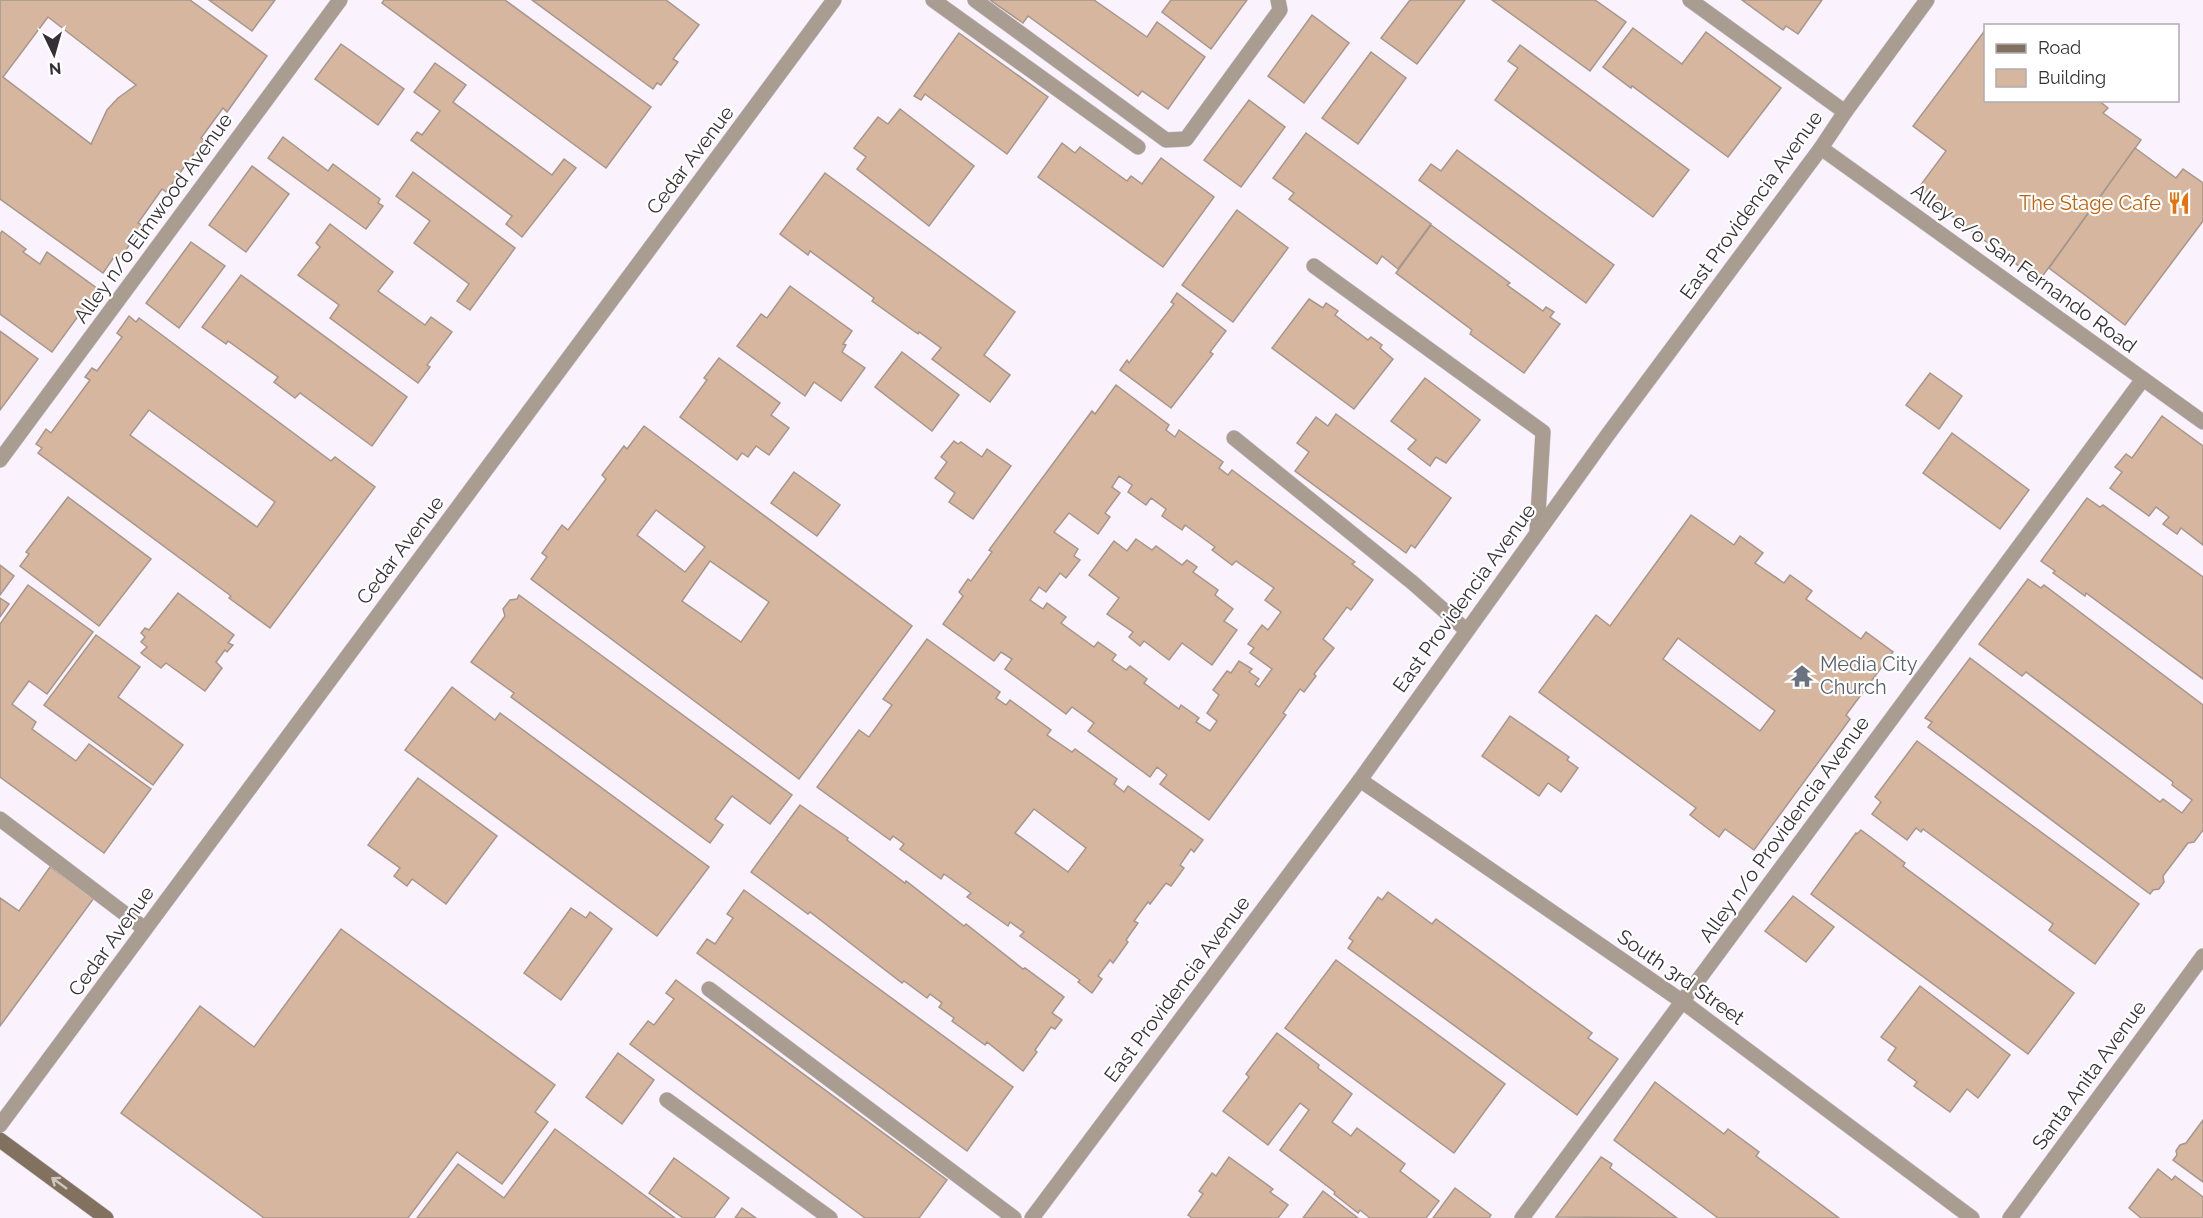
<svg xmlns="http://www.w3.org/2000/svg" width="2203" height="1218" font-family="Raleway,sans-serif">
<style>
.building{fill:#d6b69e;stroke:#a7968b;stroke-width:1.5;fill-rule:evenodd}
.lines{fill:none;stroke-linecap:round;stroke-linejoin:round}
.service-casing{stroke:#d6d0da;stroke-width:16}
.minor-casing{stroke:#d6d0da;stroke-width:16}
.secondary-casing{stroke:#d6d0da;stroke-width:16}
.service{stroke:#a99c90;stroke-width:15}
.minor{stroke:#a99c90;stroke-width:15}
.secondary{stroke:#837160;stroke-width:15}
.oneway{stroke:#cdc6bf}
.labels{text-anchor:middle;stroke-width:4.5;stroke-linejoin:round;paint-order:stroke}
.street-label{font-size:20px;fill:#343036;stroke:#fff}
.food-label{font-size:20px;fill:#c56008;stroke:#fff;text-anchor:end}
.worship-label{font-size:20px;fill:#5b616d;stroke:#fff;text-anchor:start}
</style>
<rect width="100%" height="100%" fill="#faf3fe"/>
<g class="building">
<path d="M0 0H190L267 56 227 112 223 108 201 138 204 140 166 192 162 189 138 223 143 226 118 261 114 257 103 273 0 199ZM48 17 136 85 118 98 107 110 91 144 3 77Z"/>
<polygon points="209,0 275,0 252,31"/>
<polygon points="384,0 505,0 651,107 606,168 382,3"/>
<polygon points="532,0 666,0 699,25 673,59 678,62 661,85 657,83 653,89"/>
<polygon points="990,0 1094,0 1147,37 1157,22 1205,57 1168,109 1142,91 1138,96 1028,16 1023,23"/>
<polygon points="1171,0 1247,0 1211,49 1162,12"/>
<polygon points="1410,0 1465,0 1417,64 1381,38"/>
<polygon points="1492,0 1595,0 1626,22 1590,71"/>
<polygon points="1742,0 1822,0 1798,34 1786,26 1783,30"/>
<polygon points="1312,15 1349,43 1304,103 1268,76"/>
<polygon points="1633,28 1682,64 1706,32 1781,88 1728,157 1632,86 1631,88 1603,67"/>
<polygon points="1986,29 1986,100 2098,100 2108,108 2103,113 2141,140 2039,281 1917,190 1946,151 1913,126"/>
<polygon points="959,33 1048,97 1007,154 925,94 921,100 914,96"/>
<polygon points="341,44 404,89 378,125 315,79"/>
<polygon points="1520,45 1689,170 1653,217 1495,100 1518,68 1508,61"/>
<polygon points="1371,52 1406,78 1358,144 1322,118"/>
<polygon points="435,63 466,85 453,102 552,175 564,159 576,168 522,237 506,224 512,216 411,140 417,132 422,135 440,111 414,92"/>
<polygon points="1249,100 1285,127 1241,187 1204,160"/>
<polygon points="900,109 974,166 929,226 857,169 866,157 854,148 878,117 888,124"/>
<polygon points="1306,133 1431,224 1398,269 1382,256 1377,264 1289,199 1294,193 1273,178"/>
<polygon points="283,137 328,171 333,164 380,199 378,203 383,206 366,229 268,158"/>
<polygon points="1062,143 1075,153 1080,147 1127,181 1131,176 1142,184 1161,158 1214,197 1163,267 1038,177"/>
<polygon points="2135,148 2176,178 2183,169 2203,183 2203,221 2125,325 2049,268"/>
<polygon points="1457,150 1614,265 1586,303 1419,180 1431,164 1441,171"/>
<polygon points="252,166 289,194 246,252 209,225"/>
<polygon points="413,172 515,248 470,310 457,301 469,284 414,243 430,221 396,196"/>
<polygon points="825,173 1015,312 984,355 1010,375 990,402 932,359 941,348 919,332 918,334 872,301 874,298 810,251 808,255 780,234"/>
<polygon points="1237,210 1288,248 1233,322 1182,285"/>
<polygon points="330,224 393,272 378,291 425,325 431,317 452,332 427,365 430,367 418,383 330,318 339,305 298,275 320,247 316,243"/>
<polygon points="1431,225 1510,283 1507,285 1543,311 1546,307 1554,312 1550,317 1560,324 1524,373 1470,334 1472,330 1396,273"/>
<polygon points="2,231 26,249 23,252 40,264 47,252 98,289 52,352 0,314 0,234"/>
<polygon points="191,242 225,266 179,328 146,303"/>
<polygon points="241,275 407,397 372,446 300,393 295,398 274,382 278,377 228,341 226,344 202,327"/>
<polygon points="790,286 852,331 843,344 846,345 842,352 865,368 841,401 814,382 805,396 737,346 761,314 767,318"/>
<polygon points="1177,293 1226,331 1210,352 1213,354 1171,408 1120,370 1127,360 1129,363 1174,304 1171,302"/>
<polygon points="1309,299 1323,308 1326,303 1338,311 1335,315 1368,340 1371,337 1382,345 1380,348 1393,359 1354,409 1272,348"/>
<path d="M129 316 136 322 139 318 331 461 335 457 375 487 270 628 229 598 231 596 38 453 42 448 36 444 46 429 51 433 90 380 85 377 92 368 97 371 122 337 117 333ZM149 410 275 502 257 527 130 435Z"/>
<polygon points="0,331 38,359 0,410"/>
<polygon points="902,352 959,395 932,431 875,387"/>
<polygon points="719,358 780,403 771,415 789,428 769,455 756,446 748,457 742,453 737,460 680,417 707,380 704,378"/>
<polygon points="1930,373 1962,396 1939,429 1906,405"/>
<polygon points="1425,378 1480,420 1446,463 1436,457 1430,466 1408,449 1416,440 1391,421"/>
<path d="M1116 385 1169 425 1166 430 1175 437 1179 430 1223 462 1219 468 1228 475 1232 470 1355 562 1352 564 1373 580 1351 610 1347 607 1323 639 1334 648 1314 674 1316 676 1304 692 1300 689 1283 713 1286 715 1209 820 1160 784 1167 775 1157 767 1150 777 1088 731 1094 723 1072 707 1066 714 1005 669 1012 659 1001 652 994 661 943 624 963 596 959 592 968 579 971 581 992 552 989 550 1092 411 1095 414ZM1119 476 1132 485 1128 492 1146 505 1151 498 1166 509 1162 516 1182 530 1185 525 1215 547 1212 550 1232 565 1236 561 1274 588 1265 600 1281 612 1268 630 1262 625 1248 644 1254 648 1250 653 1272 669 1259 687 1255 684 1259 679 1249 672 1252 669 1239 661 1231 673 1227 671 1213 690 1219 695 1207 713 1217 721 1210 731 1196 722 1199 718 1181 705 1179 709 1144 683 1147 679 1130 666 1126 670 1112 660 1116 655 1098 642 1094 647 1061 623 1066 617 1047 603 1043 609 1030 600 1039 587 1046 592 1060 573 1066 578 1080 560 1074 556 1078 549 1054 532 1069 513 1098 534 1110 517 1105 513 1120 493 1112 487Z"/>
<polygon points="1336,414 1451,498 1415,548 1411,545 1406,553 1295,471 1309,452 1297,443 1316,417 1328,426"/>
<polygon points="2162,416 2203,446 2203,545 2181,528 2177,534 2163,524 2169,517 2156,507 2149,516 2110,488 2122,472 2115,467 2126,454 2132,458"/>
<path d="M644 426 912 626 799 779 531 579 547 557 542 553 562 525 568 530 606 479 602 475 624 446 627 449ZM656 510 705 547 685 572 637 535ZM710 561 769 602 741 642 682 601Z"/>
<polygon points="1952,433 2029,490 2000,529 1923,473"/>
<polygon points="954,441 958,444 961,442 982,457 987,449 1011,466 973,519 949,502 955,493 935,478 947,462 941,457"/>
<polygon points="794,472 840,505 817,536 771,503"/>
<polygon points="68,497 151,559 99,626 20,566 29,554 26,552"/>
<polygon points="2087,498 2100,507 2103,505 2203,577 2203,679 2086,593 2085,596 2053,573 2055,571 2041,561"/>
<path d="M1691 515 1734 545 1740 536 1763 553 1755 563 1784 583 1790 575 1812 591 1806 599 1861 639 1866 632 1893 652 1846 715 1850 719 1754 850 1725 829 1719 837 1690 815 1696 808 1539 692 1596 615 1610 626ZM1678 638 1775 711 1760 731 1663 659Z"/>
<polygon points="1136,539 1152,550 1156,546 1182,565 1187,560 1197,567 1193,572 1218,590 1215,595 1233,609 1224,621 1237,630 1212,665 1182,643 1169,660 1144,641 1140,646 1129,637 1133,632 1107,614 1119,598 1089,575 1114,541 1127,551"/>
<polygon points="0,565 14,576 0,595"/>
<polygon points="2028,579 2041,588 2044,585 2203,705 2203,830 2194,842 2188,843 2163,876 2164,882 2159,889 2153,890 2150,894 1928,727 1932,722 1925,718 1970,658 2160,802 2163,799 2182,813 2192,800 2172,785 2173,782 2026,672 2022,676 1979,644"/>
<polygon points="28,585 93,632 47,694 29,681 12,704 36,722 32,729 76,761 89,744 151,789 104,853 0,777 0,624"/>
<polygon points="178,593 234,635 228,643 233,645 227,652 225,650 216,662 222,668 205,691 166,663 161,668 141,653 147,647 141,642 145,637 141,633 145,628 149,630"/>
<polygon points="519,595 792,795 770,824 732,796 715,819 723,825 710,843 511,697 514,693 471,662 505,616 503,609 510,600 517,599"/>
<polygon points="0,598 9,604 0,617"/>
<polygon points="96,635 140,667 118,697 183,745 153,785 44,705"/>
<path d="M927 639 1000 692 996 698 1006 705 1010 700 1051 730 1047 735 1072 752 1075 749 1117 779 1114 784 1124 792 1128 786 1203 840 1194 852 1191 849 1180 865 1184 868 1171 886 1166 883 1150 904 1148 902 1134 921 1138 923 1126 940 1128 942 1113 963 1110 960 1098 976 1102 979 1092 993 1078 982 1080 980 1020 936 1024 932 1010 922 1008 926 967 897 971 893 944 874 941 879 900 849 904 844 893 836 890 840 817 787 859 730 869 737 892 705 883 699ZM1034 809 1086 848 1068 872 1015 833Z"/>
<polygon points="452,687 495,720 500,713 709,867 657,936 405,750"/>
<polygon points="1510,716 1569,757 1567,760 1578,768 1561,792 1548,783 1539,796 1482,756"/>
<polygon points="1917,741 2139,904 2095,964 2049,930 2053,924 1923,829 1921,832 1916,828 1907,840 1872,814 1881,802 1875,797"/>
<polygon points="418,778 497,836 446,904 412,879 407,886 394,876 400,868 368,845"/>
<polygon points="800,805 848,838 847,840 905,883 906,881 964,926 966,924 1023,969 1025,968 1064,997 1052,1013 1062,1020 1055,1029 1051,1027 1035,1050 1037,1052 1023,1071 987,1042 985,1045 952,1021 954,1018 939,1007 942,1003 930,994 927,998 904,981 902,983 810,912 808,914 751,872"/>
<polygon points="1861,830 1905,863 1903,866 2074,993 2028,1054 1811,894 1856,833 1857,834"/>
<polygon points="50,867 94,898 0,1026 0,898 19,911"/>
<polygon points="744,890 1013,1087 967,1151 697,953 707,939 715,944 733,918 727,914"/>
<polygon points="1388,892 1432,924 1436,919 1592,1033 1588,1038 1618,1059 1577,1115 1348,948 1353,941 1349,938 1378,897 1382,900"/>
<polygon points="1793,896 1834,927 1806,962 1765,931"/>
<polygon points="571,908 586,918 590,912 612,929 561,1000 524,973"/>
<polygon points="341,929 555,1085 535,1112 548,1122 502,1184 457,1152 408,1218 264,1218 121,1113 200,1006 254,1047"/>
<polygon points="1336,960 1505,1084 1454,1153 1285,1028"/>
<polygon points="676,980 947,1180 919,1218 865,1218 630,1044 648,1021 654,1025 674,999 666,993"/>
<polygon points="1920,986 2010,1055 1978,1098 1967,1089 1950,1112 1914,1086 1917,1082 1888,1060 1896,1048 1881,1037"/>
<polygon points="1277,1033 1319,1065 1318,1068 1352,1094 1332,1122 1351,1136 1357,1128 1405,1164 1400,1171 1439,1201 1426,1218 1370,1218 1360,1210 1358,1213 1334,1194 1335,1192 1280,1150 1309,1110 1300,1103 1268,1145 1223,1111 1249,1077 1246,1074"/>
<polygon points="618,1053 654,1080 622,1124 586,1097"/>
<polygon points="1655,1082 1724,1134 1728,1129 1759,1152 1756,1156 1839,1218 1718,1218 1614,1140"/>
<polygon points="2203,1120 2203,1182 2173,1160 2177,1155 2176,1151 2180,1145 2186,1143"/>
<polygon points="555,1129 675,1218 417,1218 458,1164 504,1198"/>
<polygon points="1229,1157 1273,1189 1270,1192 1288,1205 1278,1218 1192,1218 1188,1215 1203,1194 1199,1191 1212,1173 1216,1176"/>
<polygon points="1601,1157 1612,1164 1610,1168 1677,1218 1556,1217"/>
<polygon points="674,1158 729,1198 714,1218 683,1218 649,1193"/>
<polygon points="2158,1169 2172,1180 2175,1176 2203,1197 2203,1218 2141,1218 2129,1208"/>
<polygon points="1455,1188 1491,1215 1489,1218 1433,1218"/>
<polygon points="1323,1191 1358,1218 1303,1218"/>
<polygon points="742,1208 756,1218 735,1218"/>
</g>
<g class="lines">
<g class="service-casing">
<g id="service">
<polyline points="933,0 1138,147"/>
<polyline points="975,0 1166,140 1186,139 1280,10 1278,0"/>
<polyline points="1690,0 1845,112"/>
<polyline points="1821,148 2203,422"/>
<polyline points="1314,266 1543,432 1537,531"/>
<polyline points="1234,438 1413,583 1466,630"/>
<polyline points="0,460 340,0"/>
<polyline points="0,819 145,929"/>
<polyline points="709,989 1014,1218"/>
<polyline points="667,1100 830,1218"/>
<polyline points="1522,1218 2143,379"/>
</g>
</g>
<g class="minor-casing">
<g id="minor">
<polyline points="1360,780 1683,1002 1972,1218"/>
<polyline points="0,1125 834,0"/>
<polyline points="1032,1218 1360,780 1609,433 1821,148 1845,112 1927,0"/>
<polyline points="2010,1218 2203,956"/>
</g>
</g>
<g class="secondary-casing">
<polyline id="secondary" points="0,1140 106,1218"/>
</g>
<use href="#service" class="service"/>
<use href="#minor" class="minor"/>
<use href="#secondary" class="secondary"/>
</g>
<defs><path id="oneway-shaft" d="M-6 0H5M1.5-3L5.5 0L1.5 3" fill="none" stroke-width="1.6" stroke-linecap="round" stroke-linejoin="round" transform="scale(1.5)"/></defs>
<use class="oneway" href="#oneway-shaft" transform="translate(59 1183) rotate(-144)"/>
<defs>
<g id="restaurant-bare" transform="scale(1.8)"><path d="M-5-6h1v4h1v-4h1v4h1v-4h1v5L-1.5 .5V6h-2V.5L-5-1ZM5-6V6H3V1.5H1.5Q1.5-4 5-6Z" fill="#e8710a" stroke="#fff" stroke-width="2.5" paint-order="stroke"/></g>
<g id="temple-bare" transform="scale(1.8)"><path d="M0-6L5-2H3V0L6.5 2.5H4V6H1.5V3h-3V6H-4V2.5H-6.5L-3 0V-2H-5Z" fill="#6b7280" stroke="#fff" stroke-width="2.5" paint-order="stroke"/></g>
</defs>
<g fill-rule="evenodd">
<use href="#restaurant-bare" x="2179" y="203"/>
<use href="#temple-bare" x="1802" y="676"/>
</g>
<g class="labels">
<g class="street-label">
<text transform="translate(690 160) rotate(-53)" y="7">Cedar Avenue</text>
<text transform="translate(1751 205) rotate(-54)" y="7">East Providencia Avenue</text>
<text transform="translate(153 218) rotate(-54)" y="7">Alley n/o Elmwood Avenue</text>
<text transform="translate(2024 268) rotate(36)" y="7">Alley e/o San Fernando Road</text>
<text transform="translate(400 550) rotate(-53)" y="7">Cedar Avenue</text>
<text transform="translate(1464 598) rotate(-54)" y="7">East Providencia Avenue</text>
<text transform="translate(1784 829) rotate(-54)" y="7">Alley n/o Providencia Avenue</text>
<text transform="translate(111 941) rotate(-54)" y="7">Cedar Avenue</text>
<text transform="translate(1681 977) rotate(35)" y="7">South 3rd Street</text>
<text transform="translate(1177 989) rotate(-53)" y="7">East Providencia Avenue</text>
<text transform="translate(2089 1075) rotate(-54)" y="7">Santa Anita Avenue</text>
</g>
<g class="food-label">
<text x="2161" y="210">The Stage Cafe</text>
</g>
<g class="worship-label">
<text x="1820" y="671">Media City<tspan x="1820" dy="23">Church</tspan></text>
</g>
</g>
<rect x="1984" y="24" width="195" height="78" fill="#ffffff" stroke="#aeacaf" stroke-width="1.5"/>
<rect x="1996" y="44" width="30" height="9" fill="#837160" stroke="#aeacaf" stroke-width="1.5"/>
<text x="2038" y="54" font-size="18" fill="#343036">Road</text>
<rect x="1996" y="69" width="30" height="18" fill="#d6b69e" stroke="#aeacaf" stroke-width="1.5"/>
<text x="2038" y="84" font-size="18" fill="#343036">Building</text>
<g transform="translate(54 54) rotate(175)" stroke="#ffffff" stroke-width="4.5" paint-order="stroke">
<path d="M0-4.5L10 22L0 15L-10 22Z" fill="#343036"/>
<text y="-9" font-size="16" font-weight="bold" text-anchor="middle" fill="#343036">N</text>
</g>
</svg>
